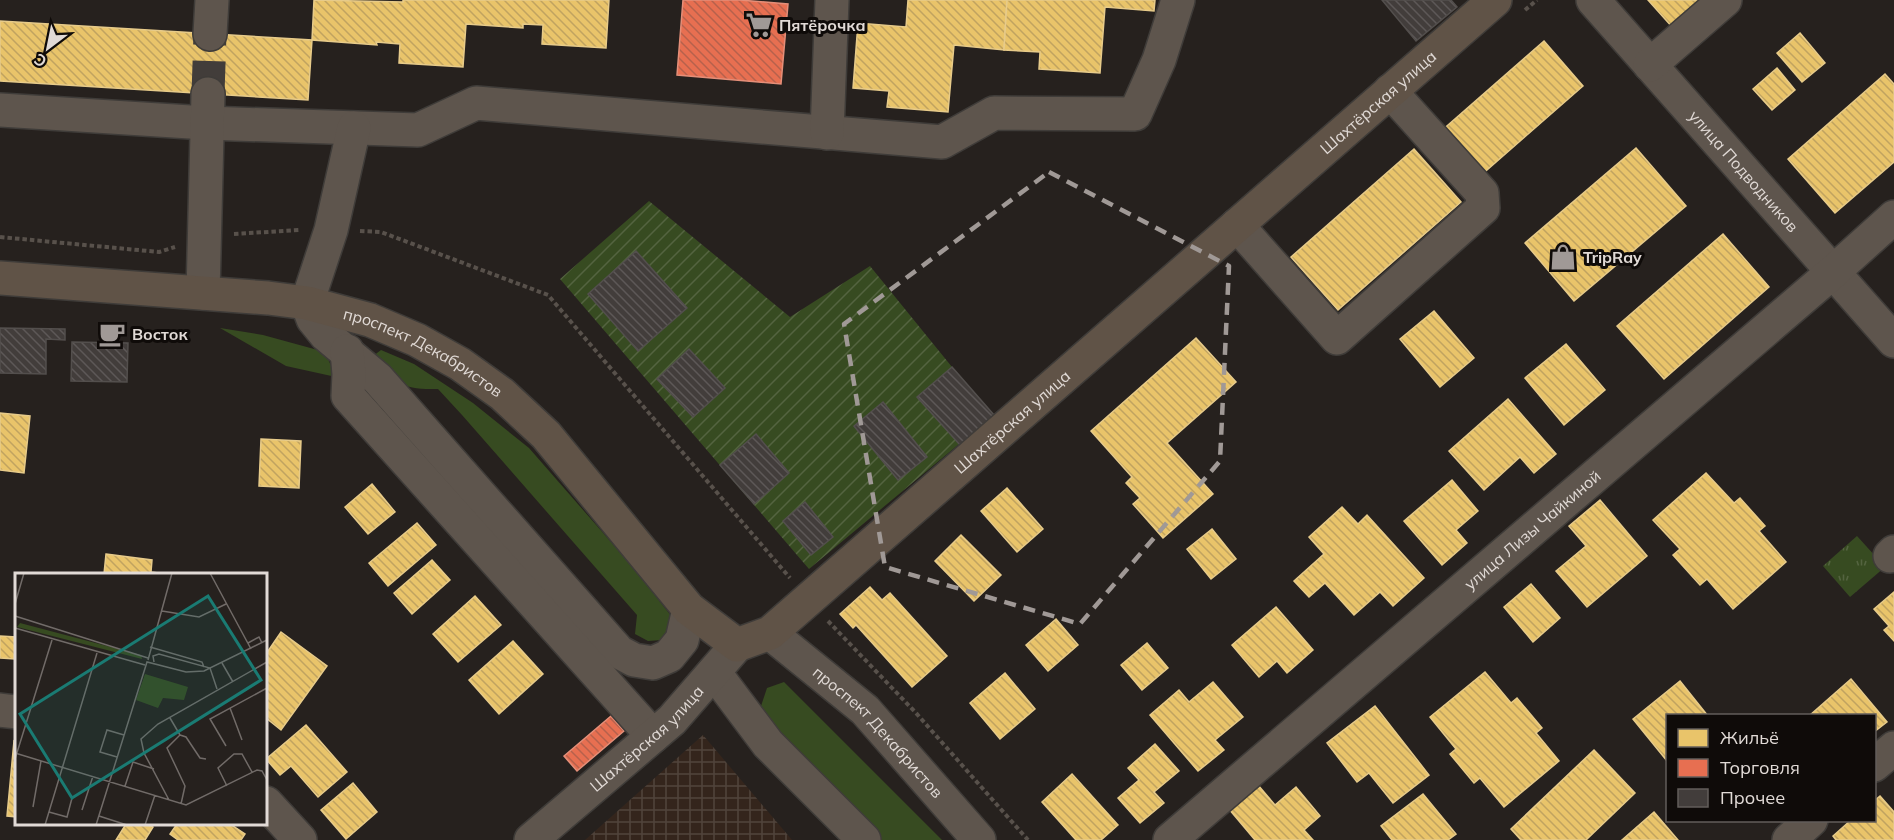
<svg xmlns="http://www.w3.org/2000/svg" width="1894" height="840" font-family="Mulish,sans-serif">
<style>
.industrial{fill:url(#industrial-grid)}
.grass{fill:#374b21}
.park{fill:url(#park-tufts)}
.garden{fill:url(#garden-furrows)}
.homes{fill:url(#homes-back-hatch);stroke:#e7cb8a;stroke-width:1.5}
.shops{fill:url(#shops-back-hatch);stroke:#e58f79;stroke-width:1.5}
.building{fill:url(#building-back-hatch);stroke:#534f4d;stroke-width:1.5}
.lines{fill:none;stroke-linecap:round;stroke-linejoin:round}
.minor-tunnel{stroke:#423d3a;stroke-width:33;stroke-dasharray:33 16;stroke-linecap:butt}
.minor-casing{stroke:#3f3c39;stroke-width:36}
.major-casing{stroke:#3f3c39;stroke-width:36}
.path{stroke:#58514b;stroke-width:4;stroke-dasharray:4.5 3;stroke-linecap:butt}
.minor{stroke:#5e554d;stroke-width:33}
.major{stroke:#605347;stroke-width:33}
.marked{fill:none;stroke:#a09996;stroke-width:4.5;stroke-dasharray:12 8;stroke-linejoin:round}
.labels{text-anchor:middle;stroke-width:6;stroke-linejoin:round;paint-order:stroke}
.poi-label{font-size:16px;font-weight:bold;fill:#e1dad6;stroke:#0f0b09;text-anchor:start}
.street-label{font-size:16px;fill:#e1dad6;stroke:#0f0b09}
.inset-road{fill:none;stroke:#716b68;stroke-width:1.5}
.view{fill:#1a7b73;fill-opacity:0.15;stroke:#1a7b73;stroke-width:3}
.inset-edge{fill:none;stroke:#e1dad6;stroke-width:3}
</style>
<defs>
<pattern id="industrial-grid" width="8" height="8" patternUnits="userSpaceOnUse" patternTransform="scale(1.5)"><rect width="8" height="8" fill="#34251c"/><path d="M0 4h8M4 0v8" fill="none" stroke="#51443c"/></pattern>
<pattern id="park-tufts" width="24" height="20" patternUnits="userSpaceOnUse" patternTransform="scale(1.5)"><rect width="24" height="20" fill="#374b21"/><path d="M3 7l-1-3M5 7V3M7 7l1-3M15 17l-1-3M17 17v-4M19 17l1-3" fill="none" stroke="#546440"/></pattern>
<pattern id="garden-furrows" width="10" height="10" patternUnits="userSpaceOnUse" patternTransform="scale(1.5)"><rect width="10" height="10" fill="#374b21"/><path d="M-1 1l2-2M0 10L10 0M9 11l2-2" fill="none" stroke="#546440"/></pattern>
<pattern id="homes-back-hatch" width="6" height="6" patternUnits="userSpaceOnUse" patternTransform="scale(1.5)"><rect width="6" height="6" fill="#e9c46a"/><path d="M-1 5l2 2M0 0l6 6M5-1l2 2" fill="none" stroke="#c0a360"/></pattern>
<pattern id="shops-back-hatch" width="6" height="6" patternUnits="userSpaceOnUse" patternTransform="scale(1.5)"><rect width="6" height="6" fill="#e76f51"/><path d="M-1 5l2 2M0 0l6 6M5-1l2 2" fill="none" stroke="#b6614c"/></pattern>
<pattern id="building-back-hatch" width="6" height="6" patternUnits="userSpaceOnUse" patternTransform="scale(1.5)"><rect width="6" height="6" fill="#423d3b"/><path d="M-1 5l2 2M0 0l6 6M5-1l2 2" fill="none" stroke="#5d5857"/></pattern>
</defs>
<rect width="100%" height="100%" fill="#26211e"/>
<polygon class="industrial" points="703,735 792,840 585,840"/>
<g class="grass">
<polygon points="220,328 263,335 325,352 336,377 286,366"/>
<path d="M381 350 414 364 473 403 529 448 632 566 672 617 671 629 662 640 648 641 635 634 637 615 462 415 438 389C402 390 394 383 373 356Z"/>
<polygon points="784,682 942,840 871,840 756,721 767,688"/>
</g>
<polygon class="park" points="1857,536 1885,567 1850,597 1823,566"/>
<polygon class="garden" points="649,201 790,317 870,266 952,367 994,415 809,569 560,279"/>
<g class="homes">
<polygon points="314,0 403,2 403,0 609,0 606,48 542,44 543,25 523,24 523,28 466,24 463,67 399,63 400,44 376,42 377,45 312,40"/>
<polygon points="908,0 1007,0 1004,50 954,45 948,112 887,107 889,91 853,88 858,23 906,27"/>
<polygon points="1007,0 1155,0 1154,11 1105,7 1100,73 1039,69 1040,52 1004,50"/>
<polygon points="1648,0 1703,0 1673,28"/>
<polygon points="0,21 312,40 308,100 0,81"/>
<polygon points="1800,33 1825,63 1802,82 1777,53"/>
<polygon points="1544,41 1583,86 1479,177 1440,132"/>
<polygon points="1777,68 1795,90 1772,110 1753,89"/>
<polygon points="1885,74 1894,84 1894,162 1835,213 1788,159"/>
<polygon points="1636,148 1686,206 1574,301 1525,243"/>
<polygon points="1414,149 1461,202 1338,310 1291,257"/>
<polygon points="1723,234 1769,287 1664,379 1617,326"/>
<polygon points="1434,311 1474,358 1440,387 1400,339"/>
<polygon points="1196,338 1236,382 1167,443 1213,494 1163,538 1133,504 1140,498 1126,483 1132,477 1091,431"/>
<polygon points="1566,344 1605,390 1564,425 1525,378"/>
<polygon points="1508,399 1556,454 1534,473 1520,457 1484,490 1449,451"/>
<polygon points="0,413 30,416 24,473 0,470"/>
<polygon points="261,439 301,441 299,488 259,486"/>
<polygon points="1706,473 1734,503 1740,498 1765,526 1759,531 1786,562 1733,609 1707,579 1700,585 1673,555 1680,549 1653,520"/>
<polygon points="1452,480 1478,511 1456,530 1467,543 1442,565 1404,521"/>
<polygon points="372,484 395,512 368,534 345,507"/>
<polygon points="1007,488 1043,529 1017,552 981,511"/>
<polygon points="1600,500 1647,556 1587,607 1556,571 1586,546 1569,526"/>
<polygon points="1342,507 1358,524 1367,515 1424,578 1393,606 1380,592 1354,615 1325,583 1309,597 1294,581 1324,554 1309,537"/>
<polygon points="417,523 436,545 388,586 369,563"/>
<polygon points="1212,529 1236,559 1211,579 1187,549"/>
<polygon points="961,535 1001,575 974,601 935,561"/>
<polygon points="106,554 152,560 151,572 166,574 104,574"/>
<polygon points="432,560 450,580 412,614 394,593"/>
<polygon points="1531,584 1560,618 1533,642 1504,607"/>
<polygon points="870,587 882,600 890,593 947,656 912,687 856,625 853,628 840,614"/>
<polygon points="1894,592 1894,641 1884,630 1889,626 1874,609"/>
<polygon points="475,596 501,625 458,662 433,634"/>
<polygon points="1276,607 1313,650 1287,673 1277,661 1259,677 1232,645"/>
<polygon points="1056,619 1078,645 1048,671 1026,645"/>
<polygon points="281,632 327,666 281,730 266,718 266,654"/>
<polygon points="0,636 16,637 15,659 0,658"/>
<polygon points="513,641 543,674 499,714 469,680"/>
<polygon points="1147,643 1168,668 1142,690 1121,665"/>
<polygon points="1485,672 1511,703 1517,698 1542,728 1536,733 1559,761 1504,807 1480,778 1474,783 1450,754 1456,749 1430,717"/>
<polygon points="1005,673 1035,709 1000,739 970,703"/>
<polygon points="1851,679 1887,722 1874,732 1874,716 1809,716"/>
<polygon points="1680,681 1708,716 1668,716 1667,761 1633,719"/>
<polygon points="1213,682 1243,717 1215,740 1224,750 1198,771 1150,715 1179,690 1189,702"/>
<polygon points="1375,706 1429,775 1393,803 1369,773 1357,782 1327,743"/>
<polygon points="306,725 347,772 318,797 291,766 280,775 266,759"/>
<polygon points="14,741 16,742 16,817 7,816"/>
<polygon points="1155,744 1179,771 1154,792 1164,803 1140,823 1118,798 1139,780 1128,768"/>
<polygon points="1594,750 1635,793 1586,840 1521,840 1511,829"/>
<polygon points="1072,774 1118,825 1101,840 1076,840 1042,802"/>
<polygon points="353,783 377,812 346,839 321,810"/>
<polygon points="1258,785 1275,805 1296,787 1320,816 1304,830 1313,840 1255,840 1229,809"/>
<polygon points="1423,794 1456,834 1448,840 1392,840 1381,826"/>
<polygon points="1880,796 1894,812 1894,840 1836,840 1833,836 1851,820 1874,820 1874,801"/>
<polygon points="1654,812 1678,840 1622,840"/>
<polygon points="126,824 146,824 153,827 145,840 116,840"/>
<polygon points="177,824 230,824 245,834 241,840 178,840 170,834"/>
</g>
<g class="shops">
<polygon points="683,0 740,0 788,4 781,84 677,75"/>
<polygon points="611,716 624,731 577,771 564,756"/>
</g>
<g class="building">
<polygon points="1382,0 1451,0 1457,7 1416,41"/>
<polygon points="636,251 687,308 638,351 588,294"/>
<polygon points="0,328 65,329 65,340 46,339 46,374 0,373"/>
<polygon points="72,342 128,343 127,382 71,381"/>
<polygon points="689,349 725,388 693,417 657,379"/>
<polygon points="952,367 994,415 960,445 917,397"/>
<polygon points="883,402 927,457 898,480 854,426"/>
<polygon points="756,434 789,473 754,504 720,465"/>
<polygon points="805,502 833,537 811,555 783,521"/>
</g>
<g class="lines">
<polyline class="minor-tunnel" points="208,94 210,34"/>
<g class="minor-casing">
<g id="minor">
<path id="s1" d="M1593 0 1894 341"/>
<polyline points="210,34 212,0"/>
<polyline points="1650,65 1725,0"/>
<polyline points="0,110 206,123 418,130 476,103 942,142 994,113 1135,114 1159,60 1178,0"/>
<polyline points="354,128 331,230 307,303 313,319 326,335 377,378 619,652 634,660 653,663 669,656 682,640 689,609"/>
<polyline points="827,133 832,0"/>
<polyline points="1237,225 1337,338 1483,208 1482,193 1390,91"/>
<polyline points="203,293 208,94"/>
<polyline points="347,351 349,374 348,396 653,736"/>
<polyline points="1890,556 1894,552"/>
<path id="s2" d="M770 633 865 710 979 840"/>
<polyline points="714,672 768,744 864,840"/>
<polyline points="0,710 16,712"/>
<polyline points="1874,765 1894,748"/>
<polyline points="266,803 300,840"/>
<path id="s3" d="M531 840 672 720 737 645"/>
<path id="s4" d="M1170 840 1833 272 1894 217"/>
<polyline points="1789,840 1811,820"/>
</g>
</g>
<g class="major-casing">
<g id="major">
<path id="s5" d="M0 278 268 298 307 303 370 320 417 340 460 364 502 394 546 435 689 609 737 645 770 633 1495 0"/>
</g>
</g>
<g class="path">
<polyline points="1525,10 1537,0"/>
<polyline points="360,231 381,232 548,295 790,578"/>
<polyline points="234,234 299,230"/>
<polyline points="0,237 159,252 175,247"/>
<polyline points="828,621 916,713 1028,840"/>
</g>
<use href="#minor" class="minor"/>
<use href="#major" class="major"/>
</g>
<path class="marked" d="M1049 172 1229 266 1220 461 1080 624 885 567 844 324Z"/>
<defs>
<g id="supermarket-bare" transform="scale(2.07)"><path d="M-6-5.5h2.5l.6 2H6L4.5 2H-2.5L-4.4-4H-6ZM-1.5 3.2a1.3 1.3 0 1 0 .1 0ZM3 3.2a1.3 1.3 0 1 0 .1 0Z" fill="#a09996" stroke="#0f0b09" stroke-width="2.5" paint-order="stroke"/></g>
<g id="shop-bare" transform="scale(2.07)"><path d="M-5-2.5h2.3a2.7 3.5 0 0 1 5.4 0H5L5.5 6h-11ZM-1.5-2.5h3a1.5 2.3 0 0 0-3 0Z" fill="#a09996" stroke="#0f0b09" stroke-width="2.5" paint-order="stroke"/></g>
<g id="cafe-bare" transform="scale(2.07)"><path d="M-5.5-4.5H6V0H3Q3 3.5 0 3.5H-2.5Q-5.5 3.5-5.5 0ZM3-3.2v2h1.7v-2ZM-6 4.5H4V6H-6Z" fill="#a09996" stroke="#0f0b09" stroke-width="2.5" paint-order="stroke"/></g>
</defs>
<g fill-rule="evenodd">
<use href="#supermarket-bare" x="759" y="25"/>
<use href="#shop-bare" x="1563" y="257"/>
<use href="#cafe-bare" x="112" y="334"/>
</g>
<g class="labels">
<g class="poi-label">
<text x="779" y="31">Пятёрочка</text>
<text x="1583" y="263">TripRay</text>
<text x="132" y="340">Восток</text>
</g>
<g class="street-label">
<text dy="6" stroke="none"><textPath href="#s5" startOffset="1713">Шахтёрская улица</textPath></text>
<text dy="6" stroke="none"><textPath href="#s1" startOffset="228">улица Подводников</textPath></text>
<text dy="6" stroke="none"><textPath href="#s5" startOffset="435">проспект Декабристов</textPath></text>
<text dy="6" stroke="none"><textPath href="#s5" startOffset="1227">Шахтёрская улица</textPath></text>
<text dy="6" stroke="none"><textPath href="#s4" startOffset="477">улица Лизы Чайкиной</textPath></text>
<text dy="6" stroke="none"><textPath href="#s2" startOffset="147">проспект Декабристов</textPath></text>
<text dy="6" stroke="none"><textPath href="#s3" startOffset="154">Шахтёрская улица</textPath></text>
</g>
</g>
<g transform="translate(15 573)">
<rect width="252" height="252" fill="#26211e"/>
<path d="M5 50 126 82 127 86 2 54Z" fill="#374b21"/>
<path d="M130 101 173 114 169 127 148 125 143 135 121 127Z" fill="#374b21"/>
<path class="inset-road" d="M195 0 236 76M0 31 9 0M147 38 184 44 211 31M0 43 133 85M0 55 130 92M233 70 244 64 247 70M135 74 187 89 189 94M133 87 157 0M139 89 138 83 144 81 195 95 202 116M207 90 218 109M215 135 227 167M155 145 165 162 152 175 170 213 166 231M165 162 171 164 185 185 191 186M211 173 195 146 252 115M0 180 171 232 242 197 247 198 252 207M102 184 85 179 92 157 109 162M0 186 37 67M110 213 118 189 139 196M212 213 203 195 219 181H227L237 199M154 227 129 180 126 166 143 151 252 89M18 234 26 188M67 237 78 203M34 239 52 244 57 225M84 243 112 252M30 252 82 80M81 252 132 89 171 99 189 98 252 67M130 252 140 222"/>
<path class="view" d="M193 23 246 107 57 225 5 141Z"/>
<rect width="252" height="252" class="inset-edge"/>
</g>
<rect x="1666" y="714" width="210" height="108" fill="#0f0b09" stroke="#635e5b" stroke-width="1.5"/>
<rect x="1678" y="729" width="30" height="18" fill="#e9c46a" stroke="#635e5b" stroke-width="1.5"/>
<text x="1720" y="744" font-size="18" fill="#e1dad6">Жильё</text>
<rect x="1678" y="759" width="30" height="18" fill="#e76f51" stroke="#635e5b" stroke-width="1.5"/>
<text x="1720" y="774" font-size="18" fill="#e1dad6">Торговля</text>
<rect x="1678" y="789" width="30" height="18" fill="#423d3b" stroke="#635e5b" stroke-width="1.5"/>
<text x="1720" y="804" font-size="18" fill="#e1dad6">Прочее</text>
<g transform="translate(48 48) rotate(212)" stroke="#0f0b09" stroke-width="4.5" paint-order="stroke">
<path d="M0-4.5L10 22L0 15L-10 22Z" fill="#e1dad6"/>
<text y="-9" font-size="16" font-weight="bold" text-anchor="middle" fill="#e1dad6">С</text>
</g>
</svg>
